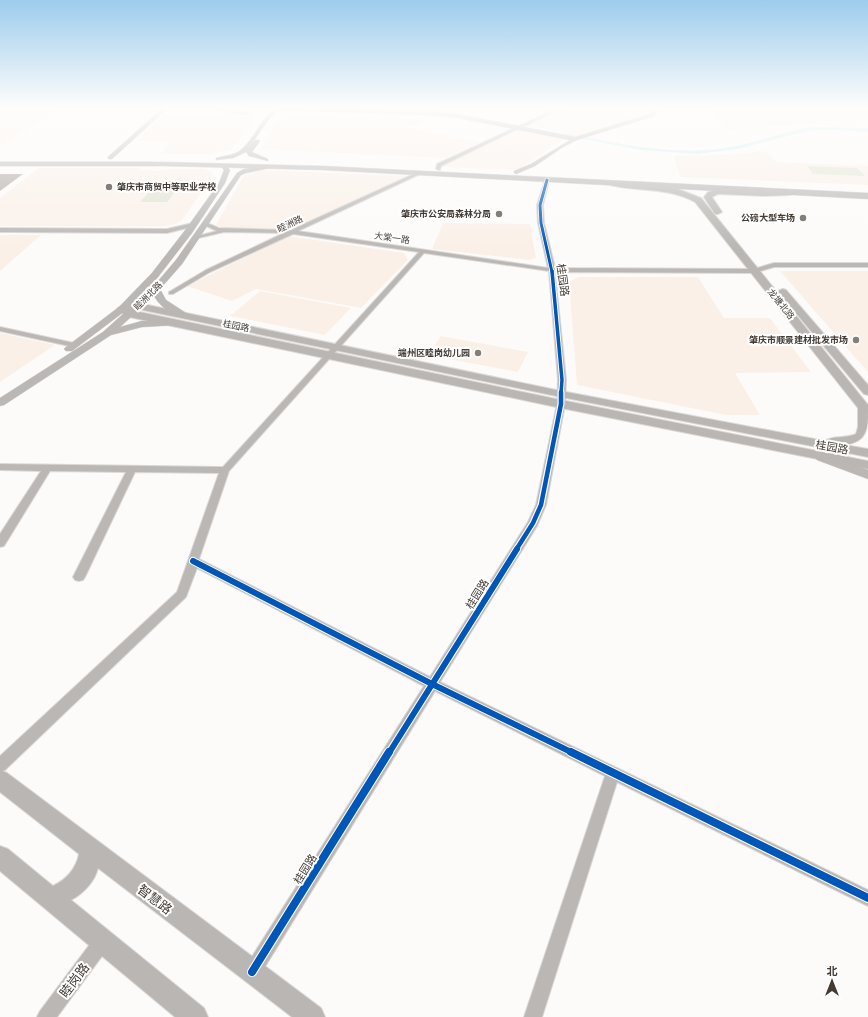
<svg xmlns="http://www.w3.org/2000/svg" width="868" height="1017" font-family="'PT Sans Narrow','Noto Sans SC',sans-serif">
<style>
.built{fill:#faf0e8}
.green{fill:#e0e3d2}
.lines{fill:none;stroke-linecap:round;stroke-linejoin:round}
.canal{fill:#cdeff3;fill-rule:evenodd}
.building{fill:#aea6a3}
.minor-casing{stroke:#dbd8d6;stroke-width:2}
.tertiary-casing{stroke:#dbd8d6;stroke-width:1}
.secondary-casing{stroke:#dbd8d6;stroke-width:2}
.trunk-casing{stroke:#dbd8d6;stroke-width:1}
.minor{fill:#bab7b5;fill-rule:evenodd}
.tertiary{fill:#bab7b5;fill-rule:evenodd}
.secondary{fill:#b9b6b3;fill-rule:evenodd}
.trunk{fill:#bab7b5;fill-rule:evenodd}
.cycleway-far4-casing{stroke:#fff;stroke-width:4.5}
.cycleway-far3-casing{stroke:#fff;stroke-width:5.5}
.cycleway-far2-casing{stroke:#fff;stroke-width:7}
.cycleway-far1-casing{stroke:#fff;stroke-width:8}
.cycleway-casing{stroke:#fff;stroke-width:10}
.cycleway-far4{stroke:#0057b8;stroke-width:3}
.cycleway-far3{stroke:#0057b8;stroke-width:3.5}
.cycleway-far2{stroke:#0057b8;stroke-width:4.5}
.cycleway-far1{stroke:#0057b8;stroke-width:6}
.cycleway{stroke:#0057b8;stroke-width:8}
.poi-dot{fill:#847e79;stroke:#fff;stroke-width:1.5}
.labels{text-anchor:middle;stroke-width:4;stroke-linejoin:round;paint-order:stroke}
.far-poi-label{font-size:9px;font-weight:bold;fill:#433b34;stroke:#fff;text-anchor:end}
.far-street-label{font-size:9px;fill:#433b34;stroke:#fff}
.street-label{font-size:11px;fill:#433b34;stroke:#fff}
.near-street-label{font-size:13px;fill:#433b34;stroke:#fff}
</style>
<rect width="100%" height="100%" fill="#fdfbf9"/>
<g class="built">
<polygon points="0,107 62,107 0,146"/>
<polygon points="563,107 649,107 650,114 580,135 529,126"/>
<polygon points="709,107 868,107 868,116 823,122 728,130"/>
<polygon points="231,113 255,116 231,150 209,154 161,154 171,141 135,141 165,114"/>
<polygon points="291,117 404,118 425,120 377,141 410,128 480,142 445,158 261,149 278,120"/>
<polygon points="518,129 565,138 518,170 445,167 443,165"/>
<polygon points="765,151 777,162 868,166 868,185 680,177 674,156 729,155"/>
<polygon points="39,168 139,168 141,170 159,171 170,169 204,169 212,172 212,177 182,220 175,224 163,226 0,226 0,198"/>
<polygon points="263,170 407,176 293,228 223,228 216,225 244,175"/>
<polygon points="443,223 530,224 536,258 529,260 432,249"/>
<polygon points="0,235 41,235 0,271"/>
<polygon points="288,236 404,253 408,260 361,308 256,289 232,301 187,286"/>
<polygon points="780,271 868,271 868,372"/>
<polygon points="578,277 698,277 724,318 770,318 811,372 735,373 760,415 726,415 577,385 569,282"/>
<polygon points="260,291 351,308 325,335 230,316"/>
<polygon points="0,333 55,345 0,382"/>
<polygon points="441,336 528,352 518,372 428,355"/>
</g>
<g class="green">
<polygon points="0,161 154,161 152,163 0,163"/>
<polygon points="807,166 857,168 865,176 813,174"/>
<polygon points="159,181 184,181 167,202 140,202"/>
</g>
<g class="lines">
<g class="canal">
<polygon points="272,107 297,107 298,108 296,109 274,108"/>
<path d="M812 127 868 128V132L836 130H812L738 149 697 154 641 150 563 135 566 133C618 144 673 156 726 148 755 143 783 132 812 127Z"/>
</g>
</g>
<polygon class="building" points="0,174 23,174 0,191"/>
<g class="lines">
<g class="minor-casing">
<g id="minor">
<polygon points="523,124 526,125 441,166 440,170 436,169 437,164"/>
<path d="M418 172 420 174 298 231 548 268 538 223 537 205 545 180 547 179 549 180 543 205 544 223 555 268 754 269 774 263H868V267H774L754 273 555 272 566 380 565 404 546 505 537 526 440 682 868 890V906L617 782 542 1017H524L605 776 435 691 258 978 252 981 246 978 243 972 246 966 424 686 197 568 186 597 5 770 0 772V756L177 592 219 473 135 472 85 577 83 580 79 581 75 580 73 577 126 472 50 471 4 546 0 547V534L41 471 0 470V464L223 467 419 252 293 234 210 272 173 294H169V292L206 270 284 233 224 232 194 239V237L217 231 202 224 207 223 219 228 291 230ZM424 253 549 271 558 380 557 404 536 505 528 522 430 677 199 559 229 471Z"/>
<polygon points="193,223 195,224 195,226 167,233 0,232 0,228 167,229"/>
<polygon points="0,327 74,343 78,345 74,347 0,331"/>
<polygon points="102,934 108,936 110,942 108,948 57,1017 37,1017 40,1011 96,936"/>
</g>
</g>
<g class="tertiary-casing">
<g id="tertiary">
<polygon points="164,107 169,107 112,159 108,159 108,157"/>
<polygon points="203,107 214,107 250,113 247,115 205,108"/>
<path d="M235 107H285L427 111 458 114 575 137 650 114 652 107H656L657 113 654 116 577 140 563 147 535 166 516 174 514 173V171L531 164 570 140 458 118 427 115 278 110 269 119 248 149 255 140H259L260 141 252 152 268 159V161L249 156 246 152 233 158 216 160V158C224 156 236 155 242 149 253 139 261 121 273 109L237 108Z"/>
<polygon points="559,107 565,107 526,126 521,125"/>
<polygon points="221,164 225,164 230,170 225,183 192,233 158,277 125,311 72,351 66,351 64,349 66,347 119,307 152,273 186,229 219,183 224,170 220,165"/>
<path d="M268 165 270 166V168L246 173 241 175 182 264 160 289 166 300 186 313 188 315 186 317C175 320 159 305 154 296L120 327 142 321 174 320 177 321 179 323 177 325 142 327 111 335 4 405 0 406V398L103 332 153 287 176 260 237 173 244 169Z"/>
<polygon points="821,453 868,470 868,479 817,460 815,457 817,454"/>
</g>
</g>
<g class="secondary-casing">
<g id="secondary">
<path d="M612 182 678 189 701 198 868 405C868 429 868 441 845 445L868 449V457L561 397 138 309 130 310 561 400 868 461V469L561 408 129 317 126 316 117 309 119 307 138 303 561 391 825 441C833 435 846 439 856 434L858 427V408L695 202C668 187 638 192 610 185V183Z"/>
<polygon points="717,190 765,192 790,191 794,193 790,195 765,196 718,194 712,197 722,212 718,214 715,214 704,197 708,192"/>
<polygon points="783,289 786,290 868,385 868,395 864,394 780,294 778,292 780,290"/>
<path d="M0 770 7 773 321 1008 325 1017H292L98 868C95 881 83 894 71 900L204 1008 208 1017H175L0 871V846L8 849 53 886C67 879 76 869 79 854L0 792Z"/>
</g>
</g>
<g class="trunk-casing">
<polygon id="trunk" points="0,162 163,162 323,166 868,193 868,199 323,170 163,166 0,166"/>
</g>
<use href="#minor" class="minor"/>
<use href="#tertiary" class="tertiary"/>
<use href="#secondary" class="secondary"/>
<use href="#trunk" class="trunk"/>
<g class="cycleway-far4-casing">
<polyline id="cycleway-far4" points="547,180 540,205 541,223 552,272"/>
</g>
<g class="cycleway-far3-casing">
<polyline id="cycleway-far3" points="552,271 562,380 561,393"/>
</g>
<g class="cycleway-far2-casing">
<polyline id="cycleway-far2" points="516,550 533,523 541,505 561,404 561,392"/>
</g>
<g class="cycleway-far1-casing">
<g id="cycleway-far1">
<polyline points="193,561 432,684 573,753"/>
<polyline points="389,753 517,549"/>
</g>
</g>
<g class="cycleway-casing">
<g id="cycleway">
<polyline points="571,752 868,898"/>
<polyline points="252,972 389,752"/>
</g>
</g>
<use href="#cycleway-far4" class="cycleway-far4"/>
<use href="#cycleway-far3" class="cycleway-far3"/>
<use href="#cycleway-far2" class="cycleway-far2"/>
<use href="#cycleway-far1" class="cycleway-far1"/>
<use href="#cycleway" class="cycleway"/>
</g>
<linearGradient id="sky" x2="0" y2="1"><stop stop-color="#9dccec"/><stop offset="0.43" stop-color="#fefdfc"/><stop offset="1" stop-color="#fefdfc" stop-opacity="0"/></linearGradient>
<rect width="868" height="249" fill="url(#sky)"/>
<g class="poi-dot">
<circle cx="109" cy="187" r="4"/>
<circle cx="499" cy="214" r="4"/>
<circle cx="803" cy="218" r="4"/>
<circle cx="856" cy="340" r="4"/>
<circle cx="478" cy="353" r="4"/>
</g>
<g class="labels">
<g class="far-poi-label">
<text x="117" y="190" text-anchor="start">肇庆市商贸中等职业学校</text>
<text x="491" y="217">肇庆市公安局森林分局</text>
<text x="795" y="221">公磅大型车场</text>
<text x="848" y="343">肇庆市顺景建材批发市场</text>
<text x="470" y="356">端州区睦岗幼儿园</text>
</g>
<g class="far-street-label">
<text transform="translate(290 224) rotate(-25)" y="3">睦洲路</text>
<text transform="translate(392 238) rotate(8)" y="3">大棠一路</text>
<text transform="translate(148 296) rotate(-45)" y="3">睦洲北路</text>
<text transform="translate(781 304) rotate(51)" y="3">龙塘北路</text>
<text transform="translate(236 326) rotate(12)" y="3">桂园路</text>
</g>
<g class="street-label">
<text transform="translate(563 280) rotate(82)" y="4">桂园路</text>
<text transform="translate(832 447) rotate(10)" y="4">桂园路</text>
<text transform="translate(477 594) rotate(-58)" y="4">桂园路</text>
<text transform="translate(305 869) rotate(-58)" y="4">桂园路</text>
</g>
<g class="near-street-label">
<text transform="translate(155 899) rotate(37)" y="5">智慧路</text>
<text transform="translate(74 980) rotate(-53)" y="5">睦岗路</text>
</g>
</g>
<g transform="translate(832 981)" stroke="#ffffff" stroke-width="3" paint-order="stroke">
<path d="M0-3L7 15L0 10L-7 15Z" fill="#433b34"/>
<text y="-6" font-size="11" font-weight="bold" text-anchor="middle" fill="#433b34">北</text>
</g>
</svg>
